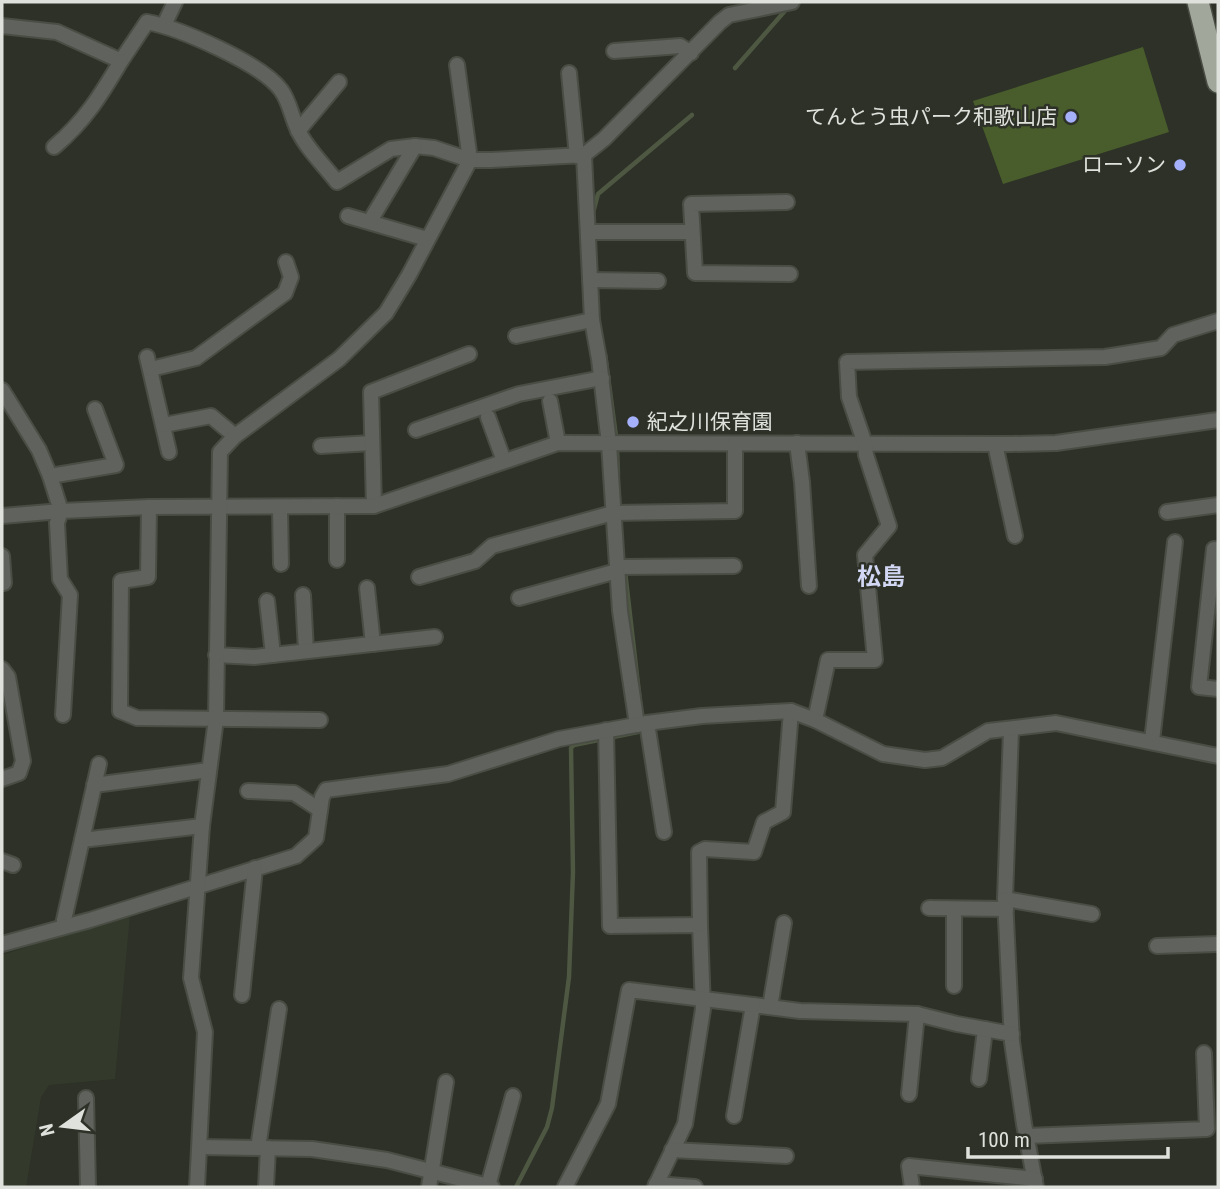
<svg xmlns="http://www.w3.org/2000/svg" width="1220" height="1189" font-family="'Roboto Condensed','Noto Sans JP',sans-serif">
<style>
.built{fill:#333a2b}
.green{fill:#495d2c}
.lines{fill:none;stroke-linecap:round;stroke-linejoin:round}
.stream{stroke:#4e5742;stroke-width:4.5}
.minor-casing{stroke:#494d44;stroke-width:18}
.highway-casing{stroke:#494d44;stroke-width:24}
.minor{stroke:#5f625d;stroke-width:14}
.highway{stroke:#a1a79b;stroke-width:21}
.poi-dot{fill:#a6b1fc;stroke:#2d3127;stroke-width:2.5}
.labels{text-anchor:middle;stroke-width:5;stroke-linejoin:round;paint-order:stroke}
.poi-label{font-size:21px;fill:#dfe2dc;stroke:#2d3127;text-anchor:end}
.quarter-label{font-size:24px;font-weight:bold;fill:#d2d7f4;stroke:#2d3127}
</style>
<rect width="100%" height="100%" fill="#2d3127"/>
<polygon class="built" points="130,914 115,1079 49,1085 41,1097 26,1187 2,1187 2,955"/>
<polygon class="green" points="1143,47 1169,132 1003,184 973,101"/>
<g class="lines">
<g class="stream">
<polyline points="735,68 784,12"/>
<polyline points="593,213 598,194 692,115"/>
<polyline points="605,354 616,436"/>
<polyline points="617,448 618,475"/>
<polyline points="625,571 642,719"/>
<polyline points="516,1187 547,1127 552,1108 569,977 573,872 571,748 574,745 638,732 641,727"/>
</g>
<g class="minor-casing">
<g id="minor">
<polyline points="164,25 175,2"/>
<path d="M2 26 57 32 121 61 147 22C179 28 261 63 281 90 290 102 291 116 298 130 306 148 324 165 337 182L391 149 415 146 434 148 470 160H491L584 155 604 139 720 22 729 15 792 2"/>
<polyline points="614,51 680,46 691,53"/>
<polyline points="569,73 577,156"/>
<polyline points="298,131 339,82"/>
<path d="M54 147C85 121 101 95 121 61"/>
<polyline points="584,155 592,320 599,359 609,444 620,611 637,725"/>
<polyline points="787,202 691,204 695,273 790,274"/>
<polyline points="348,216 427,239"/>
<polyline points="370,221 415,146"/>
<polyline points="588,232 692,232"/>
<polyline points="590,280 658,281"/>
<polyline points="516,336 592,320"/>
<polyline points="147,357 169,452"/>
<polyline points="151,369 196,358 285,293 291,277 286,262"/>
<polyline points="2,390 39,450 50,476 61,511 57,523 60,579 70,595 63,715"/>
<polyline points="550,401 558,443"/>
<polyline points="488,417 504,461"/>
<polyline points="164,425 211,416 235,436"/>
<polyline points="416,430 519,394 602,378"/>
<polyline points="797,443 802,482 809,586"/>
<polyline points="995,444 1015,536"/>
<polyline points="321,446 372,443"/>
<polyline points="50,476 116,465 95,409"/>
<polyline points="337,506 337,560"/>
<polyline points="374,506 371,392 469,354"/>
<polyline points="149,507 148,577 121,581 120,711 137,718 320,720"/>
<polyline points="280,508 281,564"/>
<polyline points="1167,512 1218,505"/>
<polyline points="2,516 61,511 149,507 374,506 558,443 1011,444 1056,443 1218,420"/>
<polyline points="1214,549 1199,687 1218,689"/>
<polyline points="2,556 4,583"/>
<polyline points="617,567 734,566"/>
<polyline points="419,577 475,561 492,546 613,513 735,511 735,444"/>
<polyline points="367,588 373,644"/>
<polyline points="303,595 306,651"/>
<polyline points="519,598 617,571"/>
<polyline points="267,601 273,655"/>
<polyline points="216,655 254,657 435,637"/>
<polyline points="2,669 8,677 23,761 19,773 2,779"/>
<polyline points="815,720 828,660 875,660 865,555 889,526 866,455 865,444 849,397 847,362 1105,357 1161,348 1173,335 1218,321"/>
<polyline points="647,723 664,832"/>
<polyline points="606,730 610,926 700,925 703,1009 685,1124 655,1187"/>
<polyline points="1011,730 1005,899 1012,1042 1024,1124 1036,1187"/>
<polyline points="1152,741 1175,542"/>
<polyline points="94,785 209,770"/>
<polyline points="248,791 294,793 320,810"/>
<polyline points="82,840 202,826"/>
<polyline points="2,861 13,865"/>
<polyline points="1005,899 1092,914"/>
<polyline points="929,908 1006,909"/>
<polyline points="954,909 954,986"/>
<polyline points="64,920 99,764"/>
<polyline points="700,925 699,852 705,849 754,852 764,822 783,812 791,711"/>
<polyline points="2,944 90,920 296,856 316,838 322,797 326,790 448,774 559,739 647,723 702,716 791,711 815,720 883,754 925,760 942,758 988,731 1056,723 1218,756"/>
<polyline points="1157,946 1218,944"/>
<polyline points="242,995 255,868"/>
<polyline points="770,1007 784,923"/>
<polyline points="979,1079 985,1029"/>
<polyline points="909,1094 917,1014"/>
<polyline points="86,1098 88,1187"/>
<polyline points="734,1116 753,1005 800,1011 917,1014 957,1024 1012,1034"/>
<polyline points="1026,1136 1207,1129 1204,1053"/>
<polyline points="200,1147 312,1149 387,1160 492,1187"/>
<polyline points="258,1148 279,1009"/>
<polyline points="672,1150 786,1156"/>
<polyline points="656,1184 695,1187"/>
<polyline points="488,1186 513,1096"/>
<polyline points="197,1187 205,1032 191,978 202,826 216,719 220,452 235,436 339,359 386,313 409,275 470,160 457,65"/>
<polyline points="266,1187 268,1148"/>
<polyline points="429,1187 446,1082"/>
<polyline points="565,1187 608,1104 629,990 753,1005"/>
<polyline points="912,1187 909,1166 1035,1179"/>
</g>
</g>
<g class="highway-casing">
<polyline id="highway" points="1198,2 1218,82"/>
</g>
<use href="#minor" class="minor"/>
<use href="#highway" class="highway"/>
</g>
<g class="poi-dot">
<circle cx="1071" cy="117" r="7"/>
<circle cx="1180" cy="165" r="7"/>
<circle cx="633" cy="422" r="7"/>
</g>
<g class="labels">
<g class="poi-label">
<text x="1057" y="124">てんとう虫パーク和歌山店</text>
<text x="1166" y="172">ローソン</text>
<text x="647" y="429" text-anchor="start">紀之川保育園</text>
</g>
<g class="quarter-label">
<text x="881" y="585">松島</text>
</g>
</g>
<rect width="1220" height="1189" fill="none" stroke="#dfe2dc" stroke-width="7"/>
<g transform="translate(63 1126) rotate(256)" stroke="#2d3127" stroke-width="5" paint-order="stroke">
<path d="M0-5L12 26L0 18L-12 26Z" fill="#dfe2dc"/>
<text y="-10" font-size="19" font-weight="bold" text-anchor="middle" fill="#dfe2dc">N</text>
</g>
<path d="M968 1147v10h200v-10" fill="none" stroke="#dfe2dc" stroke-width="3.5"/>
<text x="978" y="1147" font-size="21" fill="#dfe2dc" stroke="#2d3127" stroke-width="5" paint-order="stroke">100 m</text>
</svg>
